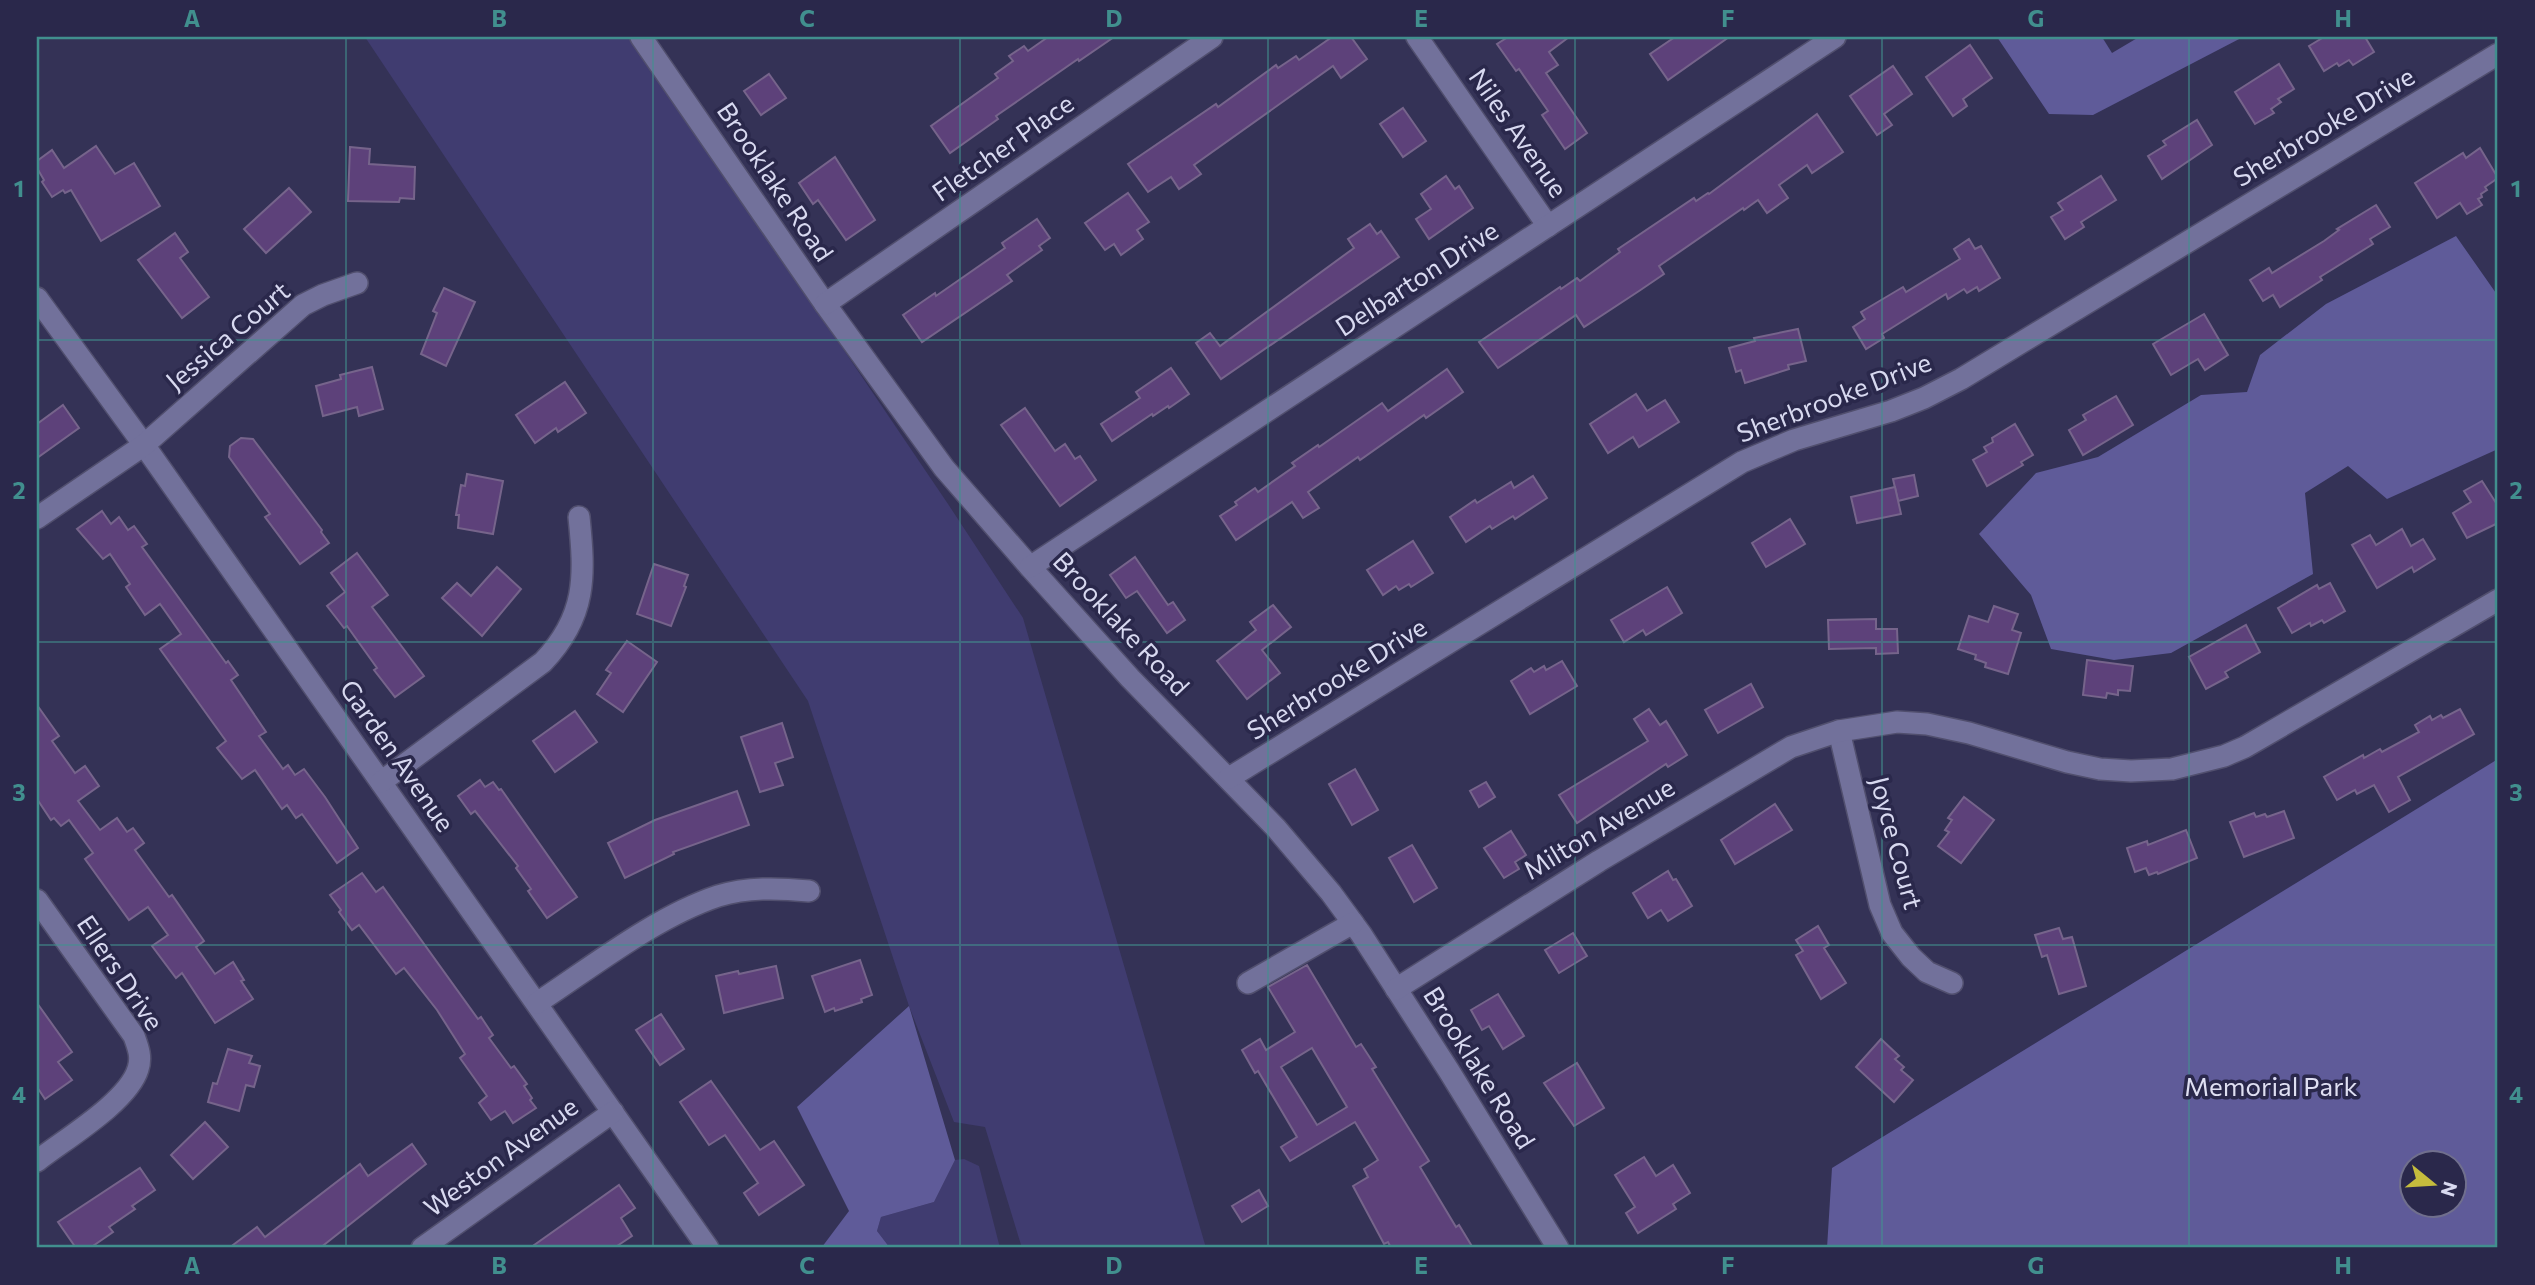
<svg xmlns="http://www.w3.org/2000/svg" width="2535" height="1285" font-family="Commissioner,sans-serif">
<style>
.green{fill:#403c70}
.forest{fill:#5f5b99;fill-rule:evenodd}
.building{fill:#5d417a;stroke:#76648b;stroke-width:2;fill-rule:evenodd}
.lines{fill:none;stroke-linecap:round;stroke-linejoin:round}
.minor-casing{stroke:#514f6e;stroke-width:24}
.minor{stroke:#72719b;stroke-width:21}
.grid{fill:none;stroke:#418f8e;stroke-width:2;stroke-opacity:0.55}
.labels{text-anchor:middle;stroke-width:7;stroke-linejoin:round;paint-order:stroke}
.street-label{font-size:26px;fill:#d8d9f0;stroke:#2a284b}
.park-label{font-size:26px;fill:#dfdff2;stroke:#2a284b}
.neatline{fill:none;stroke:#418f8e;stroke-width:2.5}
.grid-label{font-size:23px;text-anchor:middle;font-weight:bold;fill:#418f8e}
</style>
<rect width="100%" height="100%" fill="#343256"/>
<g class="green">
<polygon points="365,37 632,37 948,504 1023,618 1206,1248 1022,1248 985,1127 954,1122 909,1006 808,701"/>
<polygon points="964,1159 979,1166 1000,1248 890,1248 877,1231 881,1217 934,1202 955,1160"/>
</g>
<g class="forest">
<polygon points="1997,37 2102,37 2112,53 2139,37 2243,37 2093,115 2049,114"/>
<polygon points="2456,236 2498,296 2498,449 2387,499 2348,466 2305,493 2313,574 2171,653 2114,660 2051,649 2031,595 1979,534 2036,473 2098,457 2201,395 2247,392 2260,355 2326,304"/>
<path d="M2498 759V1248H1827L1832 1168ZM2412 1162H2454V1204H2412Z"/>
<polygon points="909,1006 955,1160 934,1202 881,1217 877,1231 890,1248 792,1248 822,1247 849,1211 797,1107"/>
</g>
<g class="building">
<polygon points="1048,37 1114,37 1079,61 1078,59 996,116 998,119 950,153 931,126 998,78 995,74 1013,61 1009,56 1024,46 1028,51"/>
<polygon points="1332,37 1351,37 1367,59 1341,78 1333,66 1194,165 1201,174 1179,189 1171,177 1148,192 1128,164 1216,104 1218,107 1276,65 1278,68 1296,56 1299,60"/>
<polygon points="1508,37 1569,37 1549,52 1558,65 1546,73 1587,133 1565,149 1542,115 1548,111 1519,69 1516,71 1497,44"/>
<polygon points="1675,37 1729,37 1668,80 1650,54"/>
<polygon points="2324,37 2365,37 2374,52 2353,65 2349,60 2339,66 2337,63 2324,71 2309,46"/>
<polygon points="1970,45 1992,78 1963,99 1967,106 1953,116 1926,77"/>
<polygon points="2279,64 2294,89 2278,99 2281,102 2271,109 2274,113 2255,124 2235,92"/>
<polygon points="1893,66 1912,94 1884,114 1892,125 1877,135 1850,96"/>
<polygon points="769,74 786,98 761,115 744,91"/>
<polygon points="1403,108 1426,141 1403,157 1380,124"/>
<polygon points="1817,114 1843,152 1812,173 1807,165 1779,185 1788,198 1767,213 1758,200 1744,210 1743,208 1659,266 1664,274 1639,291 1584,327 1576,315 1498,368 1479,342 1560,287 1561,289 1577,278 1580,281 1620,252 1618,249 1694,198 1696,201 1708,193 1709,194"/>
<polygon points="2197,120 2212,145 2162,179 2148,156 2166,145 2163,141"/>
<polygon points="96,146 115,174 134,163 160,206 101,241 71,190 65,193 63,190 52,197 42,182 44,180 37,168 37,161 52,150 64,168"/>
<polygon points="350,147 370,149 369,164 415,167 414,199 400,198 399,202 348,201"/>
<polygon points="2480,148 2498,178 2485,187 2487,190 2481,194 2482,197 2478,199 2482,205 2467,214 2460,203 2437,218 2415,183 2463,153 2466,158"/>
<polygon points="835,157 875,220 846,240 818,200 813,204 799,183"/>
<polygon points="1446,176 1455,189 1459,186 1473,208 1429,239 1416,219 1431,209 1421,194"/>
<polygon points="2101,176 2116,200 2081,222 2084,227 2065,239 2051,217 2063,210 2058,203"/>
<polygon points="289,188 311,212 266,253 244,229"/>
<polygon points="1128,193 1149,222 1137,230 1143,239 1121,255 1114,244 1105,250 1085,223"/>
<polygon points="2376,205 2390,227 2370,239 2373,244 2320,277 2322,280 2280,307 2273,295 2263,301 2250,280 2269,268 2272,273 2324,241 2339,230 2337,229"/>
<polygon points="1037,219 1050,238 1039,246 1042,250 1007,275 1012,281 922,342 903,315 935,293 936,296 1005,248 1002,243"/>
<polygon points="1370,224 1377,234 1381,231 1399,257 1221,379 1196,343 1210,333 1220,346 1354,248 1348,239"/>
<polygon points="175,233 188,252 180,258 209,297 182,318 138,260"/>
<polygon points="1969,239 1975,249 1981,246 2000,278 1979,291 1977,287 1967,293 1964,289 1948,299 1946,294 1882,334 1884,338 1866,349 1853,327 1865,319 1861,312 1903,287 1906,292 1960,259 1954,249"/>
<polygon points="444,288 475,302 446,366 421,354 437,313 433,311"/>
<polygon points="2204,314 2228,355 2205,370 2198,359 2171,375 2153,344"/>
<polygon points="1798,329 1806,361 1788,365 1789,369 1745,383 1741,370 1736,372 1729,348 1755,341 1754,338"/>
<polygon points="372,367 383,409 359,416 357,407 323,416 316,386 341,379 340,375"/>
<polygon points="1171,368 1189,394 1169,408 1168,406 1153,416 1152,414 1112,441 1101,424 1140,398 1136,392"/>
<polygon points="1447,369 1463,392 1426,418 1424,415 1360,460 1358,457 1308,492 1319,508 1303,518 1292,502 1236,540 1220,516 1237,505 1235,502 1255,488 1258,492 1295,466 1292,463 1318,445 1319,447 1382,403 1388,411"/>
<polygon points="565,382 586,413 558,432 556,428 535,443 516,415"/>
<polygon points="1636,394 1647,411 1665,400 1679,422 1639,447 1633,437 1608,453 1590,424"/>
<polygon points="2116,396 2133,425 2083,455 2069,430 2086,420 2083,415"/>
<polygon points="63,405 79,428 37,458 37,424"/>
<polygon points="1025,408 1055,451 1065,444 1075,459 1080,456 1096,480 1060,506 1001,425"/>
<polygon points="2015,424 2033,455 2021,462 2023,465 1987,486 1973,460 1987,452 1984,447 1993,442 1992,438"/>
<polygon points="241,438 253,439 322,530 321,532 329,543 300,564 265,517 270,514 229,457 230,446"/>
<polygon points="467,474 503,481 493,534 458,528 459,515 456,515 461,485 465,486"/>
<polygon points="1914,475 1918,496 1898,501 1893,479"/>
<polygon points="1533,476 1547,498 1515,519 1513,516 1492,529 1490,526 1466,542 1450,517 1475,500 1477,503 1511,482 1514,488"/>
<polygon points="2482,481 2498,506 2498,523 2467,538 2453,513 2471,502 2464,491"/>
<polygon points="1895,487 1901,514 1857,523 1851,497"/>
<polygon points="102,511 111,524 119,517 128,530 134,526 147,544 142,547 226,663 228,661 238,675 231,680 266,732 259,736 283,769 288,765 295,775 304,769 325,797 358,848 337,863 302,814 296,818 287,805 282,809 255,770 242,779 217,748 226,741 160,649 181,634 160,604 145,615 126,587 130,584 110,554 103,559 77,529"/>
<polygon points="1790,519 1805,544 1766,567 1752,543"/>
<polygon points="2402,529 2411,546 2423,539 2435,559 2414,572 2412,567 2377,588 2352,545 2370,535 2376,545"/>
<polygon points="1413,541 1433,573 1411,587 1409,584 1399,590 1396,586 1383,595 1367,570"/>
<polygon points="357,553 388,595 372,607 424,676 395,697 374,670 377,668 347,626 344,628 327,606 345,592 331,573"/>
<polygon points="1135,557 1168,605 1173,602 1185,620 1167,633 1137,591 1126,598 1110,575"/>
<polygon points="654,564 688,575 684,586 686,587 671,626 637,614"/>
<polygon points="497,567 521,589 482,636 442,598 457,583 471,596"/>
<polygon points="2330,583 2345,611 2324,623 2322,620 2311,626 2310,623 2292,633 2278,608 2317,585 2319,589"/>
<polygon points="1667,587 1682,613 1646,635 1643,630 1624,642 1611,620"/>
<polygon points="1273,605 1291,627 1262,650 1280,673 1247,699 1217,661 1256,630 1250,622"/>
<polygon points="1994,606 2018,614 2012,630 2021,633 2008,674 1985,667 1986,663 1975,659 1976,655 1958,649 1969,616 1988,622"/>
<polygon points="1876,619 1876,629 1897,629 1898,653 1876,654 1876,648 1829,649 1828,620"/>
<polygon points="2246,625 2260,652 2225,672 2228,677 2206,689 2189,657"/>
<polygon points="627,641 657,662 623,712 597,694 611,673 606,670"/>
<polygon points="2087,660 2133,666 2130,691 2118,690 2118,695 2107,693 2106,698 2083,695"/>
<polygon points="1562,661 1577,686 1530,714 1511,681 1531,668 1534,672 1544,666 1546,670"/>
<polygon points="1751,684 1763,707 1718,733 1705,710"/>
<polygon points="37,705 59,736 52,741 75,773 85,766 99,786 78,801 100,830 117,818 127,832 133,828 144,843 135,850 169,897 172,895 204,941 196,947 215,974 233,962 244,980 241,981 253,999 215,1023 182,973 176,978 152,946 168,935 148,907 129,920 85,859 93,853 69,820 61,826 54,818 51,820 37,799"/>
<polygon points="1649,709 1660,725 1666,721 1687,755 1668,767 1666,764 1577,823 1559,795 1648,741 1634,719"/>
<polygon points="2460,709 2474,734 2398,777 2410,800 2389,812 2374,785 2357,794 2355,790 2337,800 2324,777 2363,755 2364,758 2380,749 2382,752 2419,732 2415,725 2430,716 2432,720 2441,715 2443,718"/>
<polygon points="575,711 597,742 555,772 533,741"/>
<polygon points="782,723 793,757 775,763 783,785 760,792 741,737"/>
<polygon points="1355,769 1378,810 1352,825 1329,784"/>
<polygon points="480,780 485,787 493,782 499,790 501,789 577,897 547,918 528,891 531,889 516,868 518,866 475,811 471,814 458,796"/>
<polygon points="1486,782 1495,797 1479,807 1470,791"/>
<polygon points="737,791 749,825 673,852 674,854 625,878 608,843 655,820"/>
<polygon points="1964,797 1994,820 1961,863 1938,846 1949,832 1945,830 1952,820 1948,818"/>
<polygon points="1775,804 1792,830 1735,864 1721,840"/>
<polygon points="2284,811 2294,838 2244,857 2230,822 2254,813 2256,817 2265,814 2267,817"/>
<polygon points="2186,830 2197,858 2158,874 2157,872 2149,875 2146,868 2135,872 2127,848 2147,841 2148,845"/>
<polygon points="1511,831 1526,855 1515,862 1519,869 1504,878 1484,848"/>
<polygon points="1412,845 1437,888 1414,902 1389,858"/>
<polygon points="1668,871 1673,880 1676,879 1692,906 1668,921 1661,910 1648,918 1633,893"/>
<polygon points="362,873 376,892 383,887 478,1019 481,1017 493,1035 489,1038 511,1068 514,1066 527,1084 524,1086 532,1098 530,1100 536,1108 513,1123 505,1111 491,1120 479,1103 487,1096 460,1058 465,1054 437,1010 404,968 396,974 359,925 352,930 339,912 341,910 330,895"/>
<polygon points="1818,926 1829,945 1824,948 1846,983 1821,999 1796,955 1803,951 1796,940"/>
<polygon points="2059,928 2063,939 2072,937 2086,986 2059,994 2047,955 2042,957 2035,935"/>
<polygon points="1573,933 1587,956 1559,973 1545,950"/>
<polygon points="860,960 872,995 861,999 862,1002 835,1011 834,1008 825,1012 812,976"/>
<path d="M1307 965 1356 1047 1361 1044 1376 1067 1372 1069 1429 1161 1420 1167 1456 1227 1459 1225 1473 1248H1391L1388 1242 1384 1244 1353 1186 1368 1177 1364 1169 1378 1160 1355 1122 1290 1161 1281 1147 1297 1137 1258 1071 1255 1073 1242 1050 1260 1039 1266 1050 1295 1032 1268 987ZM1312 1048 1347 1107 1317 1125 1281 1067Z"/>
<polygon points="776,966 783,998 724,1013 716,976 738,971 739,974"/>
<polygon points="1498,994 1524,1036 1503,1049 1489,1026 1482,1030 1471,1010"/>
<polygon points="37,1003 72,1052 58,1062 72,1080 45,1099 37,1087"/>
<polygon points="661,1014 684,1049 660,1065 636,1030"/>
<polygon points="1881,1039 1899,1056 1895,1059 1904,1067 1901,1070 1913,1080 1894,1102 1856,1067"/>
<polygon points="228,1049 252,1056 249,1063 260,1066 254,1087 246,1085 239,1111 208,1102 213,1083 217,1084"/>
<polygon points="1577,1063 1604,1108 1574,1126 1544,1083"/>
<polygon points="711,1081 760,1150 774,1141 804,1185 759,1215 744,1193 758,1183 725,1135 709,1145 680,1102"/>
<polygon points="205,1122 228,1147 193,1179 171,1155"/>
<polygon points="412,1144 426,1164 320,1248 229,1248 257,1227 265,1237 360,1164 368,1176"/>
<polygon points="1644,1157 1656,1176 1673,1165 1690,1193 1673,1204 1676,1209 1638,1233 1626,1213 1635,1207 1615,1175"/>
<polygon points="140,1168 155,1190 132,1206 135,1209 109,1227 113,1232 90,1248 76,1248 58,1222"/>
<polygon points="619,1185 635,1208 621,1218 632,1236 614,1248 530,1248"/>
<polygon points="1259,1190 1268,1206 1242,1222 1232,1206"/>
</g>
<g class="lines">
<g class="minor-casing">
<g id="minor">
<polyline points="641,37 825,304 944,468 1030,567 1130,678 1276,828 1331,893 1361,934 1449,1071 1558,1248"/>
<polyline points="1417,37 1548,226"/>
<polyline points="37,298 144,445 708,1248"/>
<polyline points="825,304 1212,37"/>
<polyline points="37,518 144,445 303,305 323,295 357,283"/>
<polyline points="1030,567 1835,37"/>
<polyline points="1839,731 1880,905 1892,933 1911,957 1927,972 1952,983"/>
<polyline points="1229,778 1742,462 1794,440 1891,411 1924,398 1961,379 2498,54"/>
<path d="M381 782 543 662C587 616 585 576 579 517"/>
<path d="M37 900 134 1036C138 1047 142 1057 138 1069 128 1102 65 1139 37 1161"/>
<polyline points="1248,983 1353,923"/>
<polyline points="1396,989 1599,861 1791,747 1839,731 1897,722 1927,724 1969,733 2067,762 2100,769 2131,771 2172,769 2224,756 2245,747 2498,600"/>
<path d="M537 1003C592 967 655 917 718 896 747 887 778 888 809 891"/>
<polyline points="422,1248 613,1112"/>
</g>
</g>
<use href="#minor" class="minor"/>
</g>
<path class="grid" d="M346 37V1248M653 37V1248M960 37V1248M1268 37V1248M1575 37V1248M1882 37V1248M2189 37V1248M37 340H2498M37 642H2498M37 945H2498"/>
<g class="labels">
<g class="street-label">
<text transform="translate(2324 127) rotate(-31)" y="9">Sherbrooke Drive</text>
<text transform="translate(1518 133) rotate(55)" y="9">Niles Avenue</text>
<text transform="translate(1003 148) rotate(-35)" y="9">Fletcher Place</text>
<text transform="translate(775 182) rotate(56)" y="9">Brooklake Road</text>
<text transform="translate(1417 279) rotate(-33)" y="9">Delbarton Drive</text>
<text transform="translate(228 336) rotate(-40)" y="9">Jessica Court</text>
<text transform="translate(1834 398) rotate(-21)" y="9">Sherbrooke Drive</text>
<text transform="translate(1121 624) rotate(47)" y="9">Brooklake Road</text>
<text transform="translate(1337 679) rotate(-32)" y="9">Sherbrooke Drive</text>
<text transform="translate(397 756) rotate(55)" y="9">Garden Avenue</text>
<text transform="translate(1599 829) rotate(-31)" y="9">Milton Avenue</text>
<text transform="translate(1896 843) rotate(75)" y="9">Joyce Court</text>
<text transform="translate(120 973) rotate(56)" y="9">Ellers Drive</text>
<text transform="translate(1479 1068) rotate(58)" y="9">Brooklake Road</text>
<text transform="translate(501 1157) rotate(-36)" y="9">Weston Avenue</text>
</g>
<g class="park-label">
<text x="2271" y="1096">Memorial Park</text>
</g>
</g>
<rect width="2535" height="1285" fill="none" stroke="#2a284b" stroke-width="77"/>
<g transform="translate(2433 1184) rotate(108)"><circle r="33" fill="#2a284b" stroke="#706f8d" stroke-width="2"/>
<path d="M0-5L12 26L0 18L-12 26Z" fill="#c5bc3d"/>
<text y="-10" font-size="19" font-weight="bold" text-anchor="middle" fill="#d8d9f0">N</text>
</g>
<rect x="38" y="38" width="2458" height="1208" class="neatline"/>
<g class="grid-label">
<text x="192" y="27">A</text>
<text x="499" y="27">B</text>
<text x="807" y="27">C</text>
<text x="1114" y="27">D</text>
<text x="1421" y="27">E</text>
<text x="1728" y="27">F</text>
<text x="2036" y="27">G</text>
<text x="2343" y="27">H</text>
<text x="19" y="197">1</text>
<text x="2516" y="197">1</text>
<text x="19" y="499">2</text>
<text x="2516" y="499">2</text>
<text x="19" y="801">3</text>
<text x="2516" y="801">3</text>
<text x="19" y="1103">4</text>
<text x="2516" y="1103">4</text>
<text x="192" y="1274">A</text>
<text x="499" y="1274">B</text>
<text x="807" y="1274">C</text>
<text x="1114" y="1274">D</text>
<text x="1421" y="1274">E</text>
<text x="1728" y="1274">F</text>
<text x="2036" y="1274">G</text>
<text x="2343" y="1274">H</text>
</g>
</svg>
